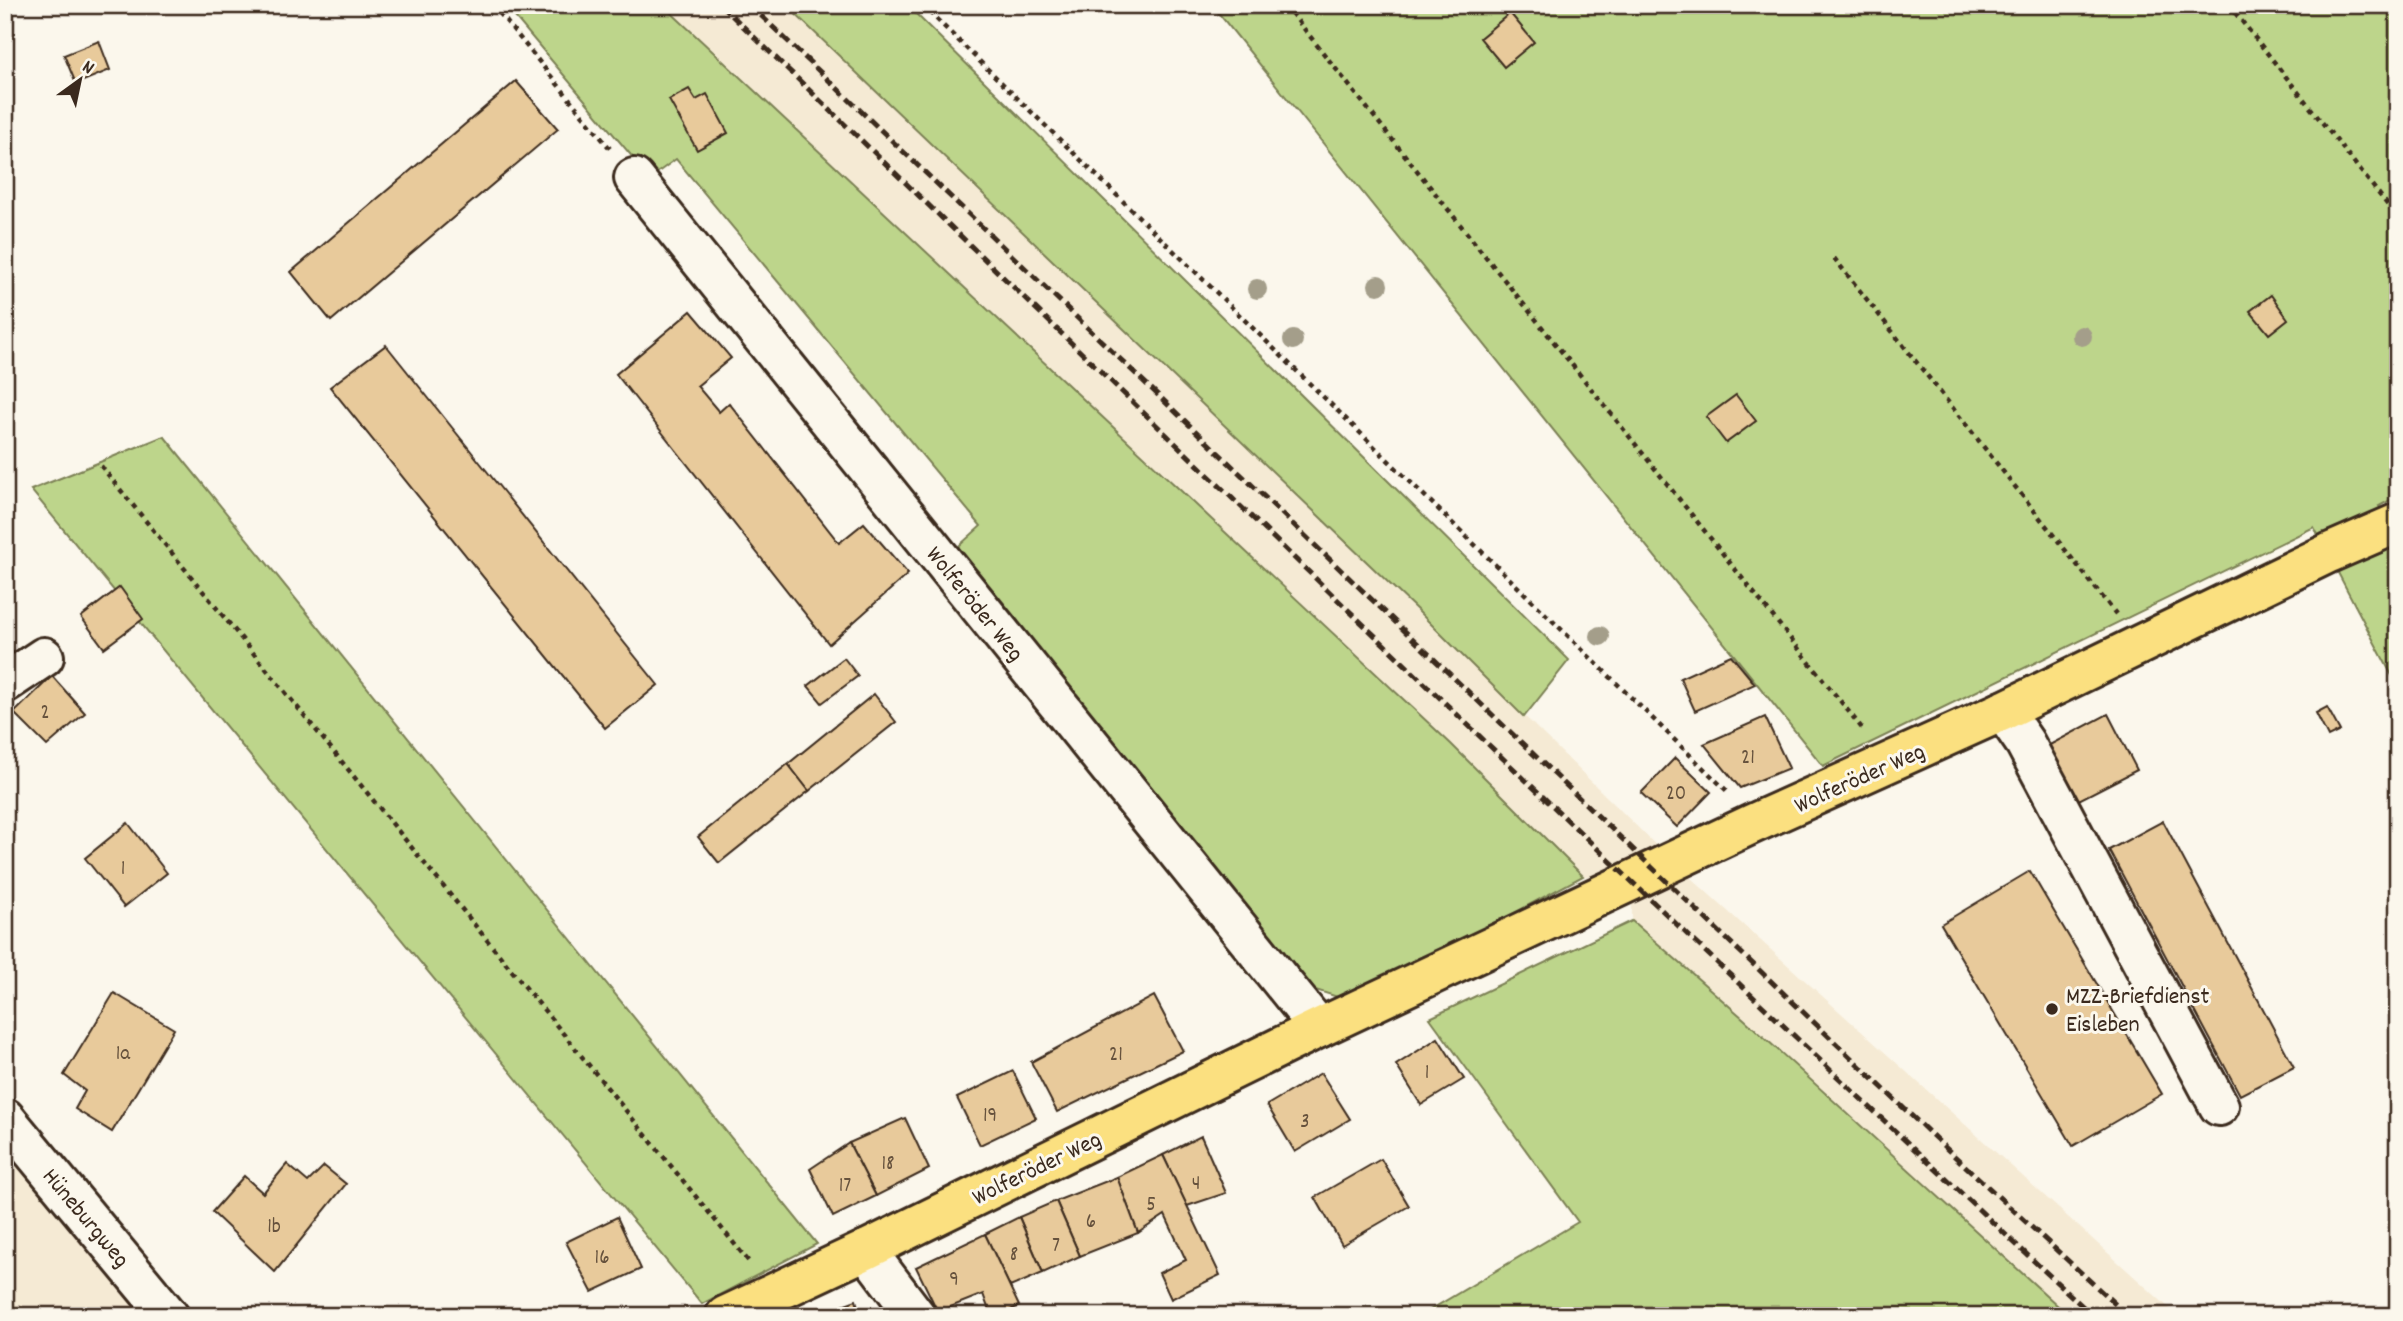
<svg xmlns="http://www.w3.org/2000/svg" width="2403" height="1321" font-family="Dekko,sans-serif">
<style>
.built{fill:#f5ead4}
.green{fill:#bdd58b;stroke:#7c8054;stroke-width:2}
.building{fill:#e8ca9b;stroke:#3b2a1e;stroke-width:2}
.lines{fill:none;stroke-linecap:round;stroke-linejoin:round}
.minor-casing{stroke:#3b2a1e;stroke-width:44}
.major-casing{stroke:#3b2a1e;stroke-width:44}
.path{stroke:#3b2a1e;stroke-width:4.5;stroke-dasharray:5 5;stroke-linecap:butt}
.minor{stroke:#fbf7ec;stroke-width:38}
.major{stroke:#fbe080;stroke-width:38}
.rail{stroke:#3b2a1e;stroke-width:5;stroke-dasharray:10 5;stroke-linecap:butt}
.tree{fill:#a49e8a}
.poi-dot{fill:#3b2a1e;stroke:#fbf7ec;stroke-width:2.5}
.labels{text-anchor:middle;stroke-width:6;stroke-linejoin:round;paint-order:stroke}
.number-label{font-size:21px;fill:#66523d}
.street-label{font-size:24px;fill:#3b2a1e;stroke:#fbf7ec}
.poi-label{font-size:24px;fill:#3b2a1e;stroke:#fbf7ec;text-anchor:start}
</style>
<rect width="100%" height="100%" fill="#fbf7ec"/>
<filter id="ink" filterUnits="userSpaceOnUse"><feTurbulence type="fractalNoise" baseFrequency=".0143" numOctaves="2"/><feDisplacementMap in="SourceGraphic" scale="14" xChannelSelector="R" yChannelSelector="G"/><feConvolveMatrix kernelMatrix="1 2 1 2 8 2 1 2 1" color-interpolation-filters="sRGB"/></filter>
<g filter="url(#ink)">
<g class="built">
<polygon points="663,5 786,5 1417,610 1672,861 2178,1316 2069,1316 1744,1019 1632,921 1632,881 1583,876 1451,744"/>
<polygon points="5,1140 148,1316 5,1316"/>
</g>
<g class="green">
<polygon points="505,5 663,5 1451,744 1583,876 1350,1001 1303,986 951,553 981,526 676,159 650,178"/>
<polygon points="786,5 907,5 1569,660 1524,717 1417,610"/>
<polygon points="1212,5 2398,5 2398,496 2379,506 2398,533 2398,687 2314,527 1823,766"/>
<polygon points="164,436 817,1244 702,1304 31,490"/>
<polygon points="1632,921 1744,1019 2069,1316 1420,1316 1578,1222 1430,1018"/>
</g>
<g class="building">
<polygon points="1510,13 1534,42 1504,67 1480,38"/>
<polygon points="99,41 110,70 76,84 64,55"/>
<polygon points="516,81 558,129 331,321 291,272"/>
<polygon points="689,89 696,100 707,94 728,133 697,150 669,100"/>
<polygon points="2271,295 2288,319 2269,334 2250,311"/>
<polygon points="691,311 731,358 697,386 719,412 729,403 839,543 864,523 908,574 829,644 616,374"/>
<polygon points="386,345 658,685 605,728 330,387"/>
<polygon points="1736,395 1756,421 1726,443 1706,417"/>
<polygon points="120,587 143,619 104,648 81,617"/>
<polygon points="1731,655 1755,684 1695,711 1680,678"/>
<polygon points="844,658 858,676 822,703 808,686"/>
<polygon points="52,676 85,713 47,746 14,713"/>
<polygon points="874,694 896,722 809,791 788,764"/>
<polygon points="2327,707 2340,731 2328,737 2316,713"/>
<polygon points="2108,714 2137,770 2071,804 2042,749"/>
<polygon points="1765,717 1789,768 1740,788 1704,744"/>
<polygon points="1675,758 1711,792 1677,827 1641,793"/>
<polygon points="788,764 809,791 719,863 698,837"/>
<polygon points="2163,821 2294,1067 2240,1095 2109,850"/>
<polygon points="128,823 167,873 124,907 85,858"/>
<polygon points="2030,871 2162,1094 2073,1146 1941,924"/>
<polygon points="114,993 174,1029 112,1132 75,1109 85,1091 64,1075"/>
<polygon points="1154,996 1183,1051 1057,1112 1031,1062"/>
<polygon points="1438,1038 1464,1079 1421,1105 1396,1065"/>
<polygon points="1013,1071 1036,1118 980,1145 957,1098"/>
<polygon points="1321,1073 1350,1119 1295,1152 1267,1105"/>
<polygon points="905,1118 929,1169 876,1196 849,1143"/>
<polygon points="1201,1136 1226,1193 1187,1206 1163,1155"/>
<polygon points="849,1143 876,1196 833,1217 810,1169"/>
<polygon points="1163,1155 1220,1275 1171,1299 1159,1273 1186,1260 1165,1215 1138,1233 1117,1177"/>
<polygon points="1381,1159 1409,1206 1342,1245 1315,1197"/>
<polygon points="287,1164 308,1182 324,1166 346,1184 275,1272 212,1212 244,1176 263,1193"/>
<polygon points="1117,1177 1138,1233 1080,1256 1056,1201"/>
<polygon points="1056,1201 1080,1256 1043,1273 1019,1217"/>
<polygon points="617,1217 641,1269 592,1292 566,1242"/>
<polygon points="1019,1217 1043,1273 1010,1287 985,1234"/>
<polygon points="985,1234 1019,1306 998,1316 991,1316 983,1294 938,1312 916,1267"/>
<polygon points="856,1300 861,1316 812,1316"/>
</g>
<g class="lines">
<g class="minor-casing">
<g id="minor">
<polyline points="634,178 1319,1028"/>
<polyline points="5,683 44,657"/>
<polyline points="2003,711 2025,743 2219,1106"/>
<polyline points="5,1118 169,1316"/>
<polyline points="866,1250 916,1316"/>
</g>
</g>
<g class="major-casing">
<polyline id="major" points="725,1316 866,1250 1319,1028 1752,824 2003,711 2329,553 2398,523"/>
</g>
<g class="path">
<polyline points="493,5 612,151"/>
<polyline points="922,5 1730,794"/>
<polyline points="1285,5 1865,732"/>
<polyline points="2229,5 2398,218"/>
<polyline points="1834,258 2116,614"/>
<polyline points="101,466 750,1263"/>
</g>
<use href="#minor" class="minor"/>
<use href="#major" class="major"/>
<g class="rail">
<path d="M721 5C1177 444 1629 885 2093 1316"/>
<polyline points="750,5 1936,1139 2128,1316"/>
</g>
</g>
<g class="tree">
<circle cx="1378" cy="285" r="10"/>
<circle cx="1257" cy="289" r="10"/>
<circle cx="2082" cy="336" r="10"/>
<circle cx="1293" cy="340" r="10"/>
<circle cx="1600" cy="636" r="10"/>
</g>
</g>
<circle class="poi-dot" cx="2052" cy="1009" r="7"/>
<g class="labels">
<g class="number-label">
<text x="45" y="718">2</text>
<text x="1748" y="763">21</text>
<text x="1676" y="799">20</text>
<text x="123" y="874">1</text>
<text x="123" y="1059">1a</text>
<text x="1116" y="1060">21</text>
<text x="1427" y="1078">1</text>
<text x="990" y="1121">19</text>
<text x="1305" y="1127">3</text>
<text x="888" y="1169">18</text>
<text x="1196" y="1189">4</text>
<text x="845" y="1191">17</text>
<text x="1151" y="1210">5</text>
<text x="1091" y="1227">6</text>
<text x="274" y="1232">1b</text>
<text x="1056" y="1251">7</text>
<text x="1014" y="1260">8</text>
<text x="602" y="1263">16</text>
<text x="954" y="1285">9</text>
</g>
<g class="street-label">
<text transform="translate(976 603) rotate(51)" y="8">Wolferöder Weg</text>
<text transform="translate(1859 777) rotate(-24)" y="8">Wolferöder Weg</text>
<text transform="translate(1036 1167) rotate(-26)" y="8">Wolferöder Weg</text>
<text transform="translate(87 1217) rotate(50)" y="8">Hüneburgweg</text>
</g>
<g class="poi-label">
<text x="2066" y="1003">MZZ-Briefdienst<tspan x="2066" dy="28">Eisleben</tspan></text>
</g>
</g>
<rect width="2403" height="1321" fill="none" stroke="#fbf7ec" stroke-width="28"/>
<rect x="14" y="14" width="2375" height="1293" fill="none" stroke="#3b2a1e" stroke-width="2.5" filter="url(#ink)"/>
<g transform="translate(80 80) rotate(33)" stroke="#fbf7ec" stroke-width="5" paint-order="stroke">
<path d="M0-5L12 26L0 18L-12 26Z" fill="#3b2a1e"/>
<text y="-10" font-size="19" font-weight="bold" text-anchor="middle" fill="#3b2a1e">N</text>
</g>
</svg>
